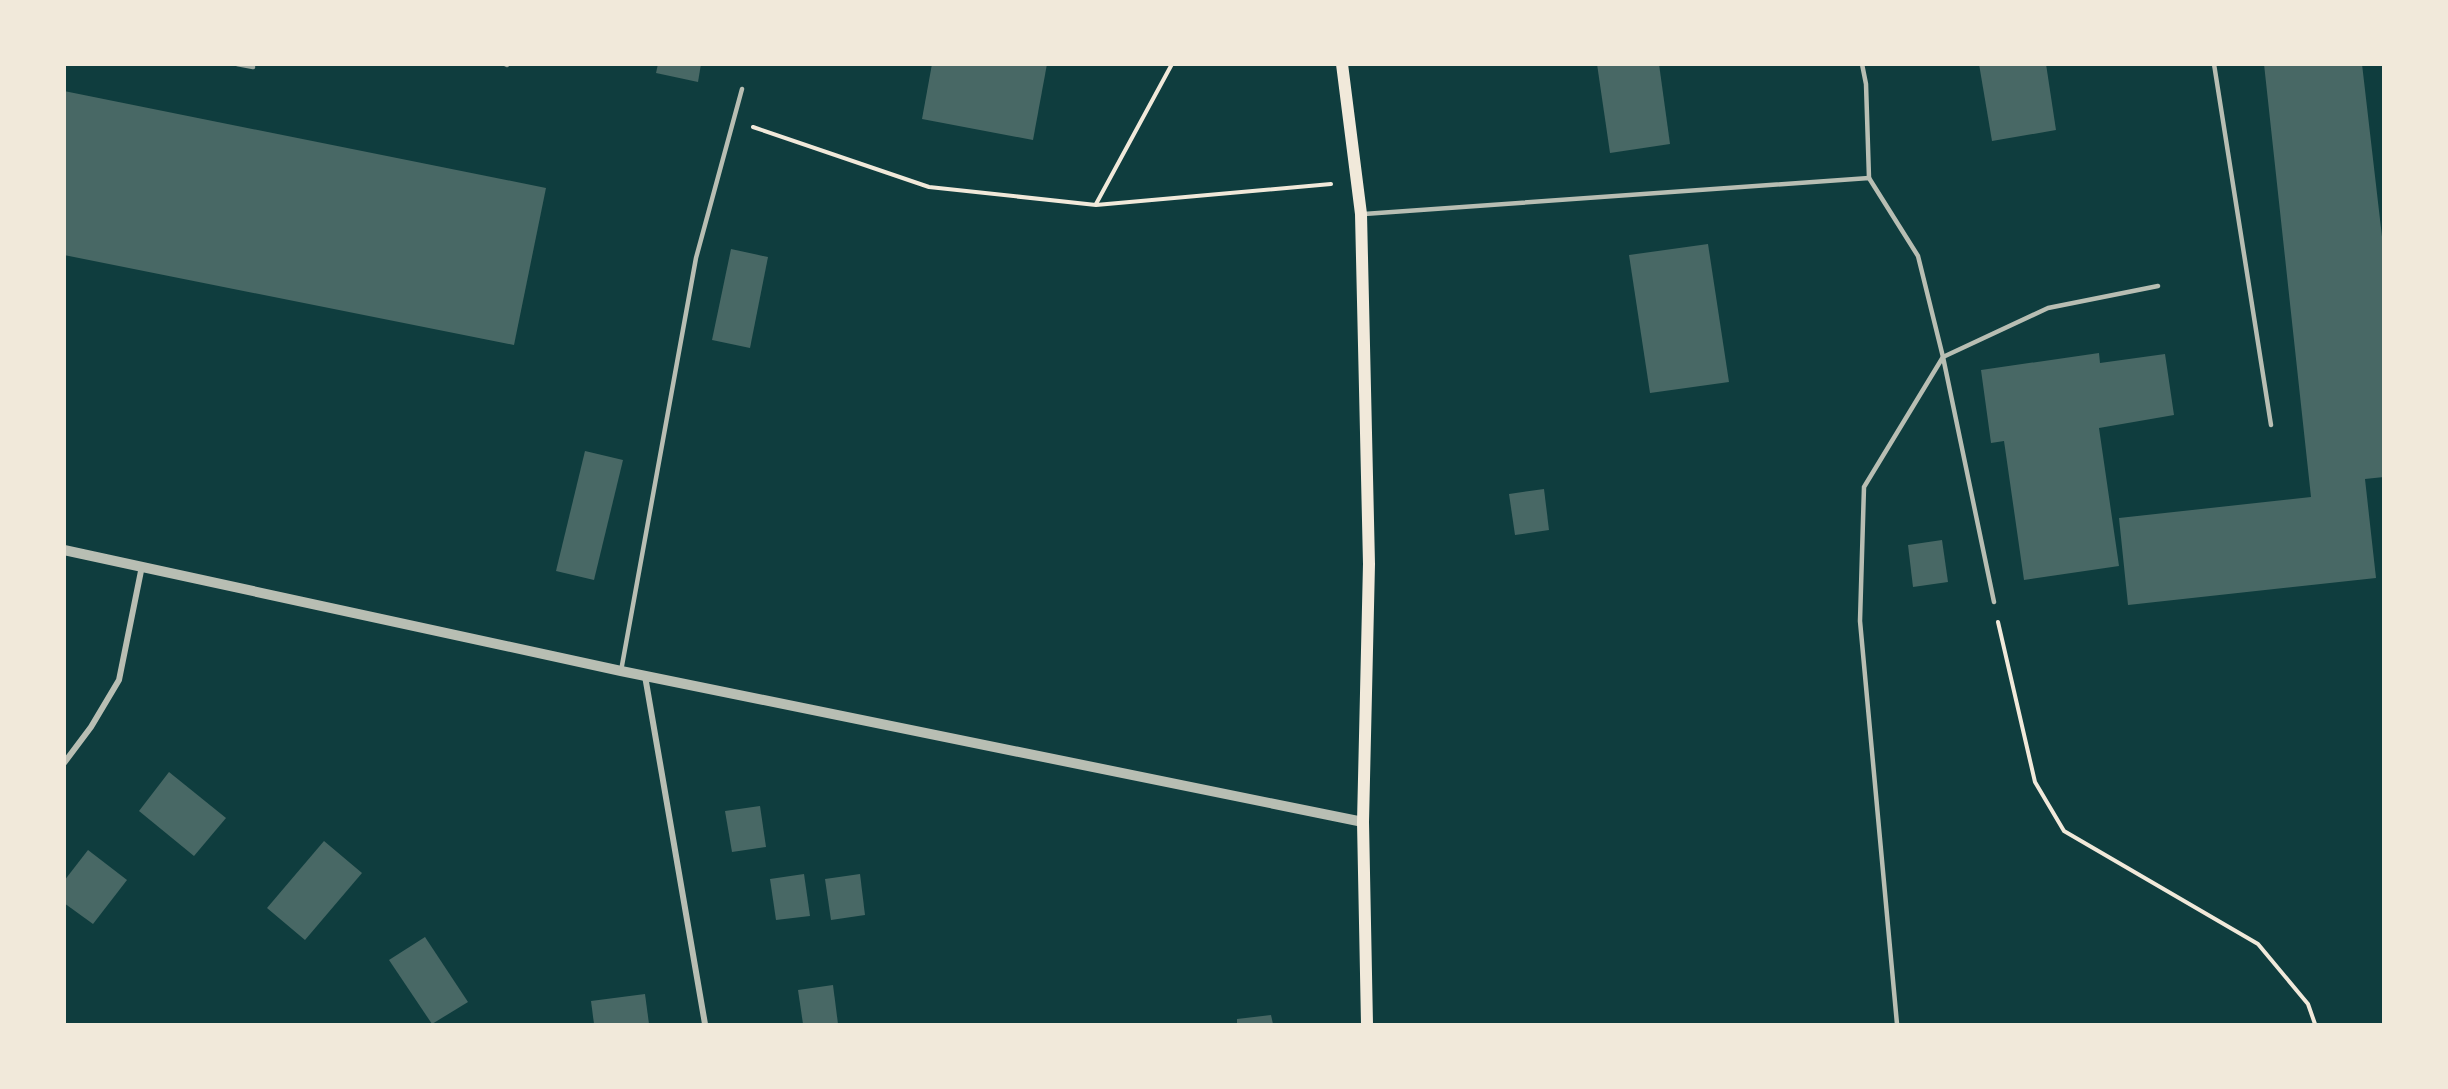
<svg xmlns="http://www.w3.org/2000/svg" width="2448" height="1089" font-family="'IBM Plex Sans',sans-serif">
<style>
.building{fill:#486865}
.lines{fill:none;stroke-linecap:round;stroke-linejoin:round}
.path{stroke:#f1e9da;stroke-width:4}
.service{stroke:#b8beb3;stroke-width:4.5}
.minor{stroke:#b8beb3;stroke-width:6}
.tertiary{stroke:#b8beb3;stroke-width:10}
.secondary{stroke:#f1e9da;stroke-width:12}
.rail{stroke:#97a49c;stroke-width:4.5}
</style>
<rect width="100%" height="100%" fill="#0f3d3e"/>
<g class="building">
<polygon points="658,64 701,64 698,82 656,73"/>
<polygon points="932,64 1047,64 1033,140 922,119"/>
<polygon points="1597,64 1659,64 1670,144 1610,153"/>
<polygon points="1979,64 2046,64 2056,130 1992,141"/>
<polygon points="2264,64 2362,64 2384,254 2384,477 2365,479 2376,578 2128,605 2119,518 2311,497"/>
<polygon points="64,91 546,188 514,345 64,255"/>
<polygon points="1708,244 1729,382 1650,393 1629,255"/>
<polygon points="731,249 768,257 750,348 712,340"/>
<polygon points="2099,353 2100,363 2165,354 2174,415 2099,428 2119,566 2024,580 2004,441 1991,443 1981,370"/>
<polygon points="585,451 623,460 594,580 556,571"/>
<polygon points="1544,489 1549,530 1515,535 1509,494"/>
<polygon points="1942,540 1948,582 1913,587 1908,545"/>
<polygon points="169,772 226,818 194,856 139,811"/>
<polygon points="760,806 766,847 732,852 725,811"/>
<polygon points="324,841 362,873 305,940 267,908"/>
<polygon points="88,850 127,880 93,924 64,903 64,881"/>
<polygon points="804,874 810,916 776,920 770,879"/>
<polygon points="860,874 865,915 831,920 825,879"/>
<polygon points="425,937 468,1002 432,1024 389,960"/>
<polygon points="833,985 838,1024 803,1024 798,990"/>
<polygon points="645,994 649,1024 594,1024 591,1001"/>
<polygon points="1271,1015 1273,1024 1237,1024 1237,1019"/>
</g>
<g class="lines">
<g class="path">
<polyline points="753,127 929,187 1096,205 1331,184"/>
<polyline points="1096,204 1172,64"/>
<polyline points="1998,622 2035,782 2064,831 2258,944 2308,1004 2315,1024"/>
</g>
<g class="service">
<polyline points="1862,64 1866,84 1869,178"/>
<polyline points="2214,64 2271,425"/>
<polyline points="1364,214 1869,178 1918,256 1943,357 1994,602"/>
<polyline points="621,671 696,258 742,89"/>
<polyline points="1897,1024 1860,621 1864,487 1943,357 2048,308 2158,286"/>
</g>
<g class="minor">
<polyline points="645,676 705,1024"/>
<polyline points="64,763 91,727 119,680 142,566"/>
</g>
<polyline class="tertiary" points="64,550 621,671 1363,822"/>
<polyline class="secondary" points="1342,64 1361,214 1369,564 1363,822 1367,1024"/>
<g class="rail">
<polyline points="237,64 253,67"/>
<polyline points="505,64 507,65"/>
</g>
</g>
<rect width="2448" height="1089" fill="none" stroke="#f1e9da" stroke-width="132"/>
</svg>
